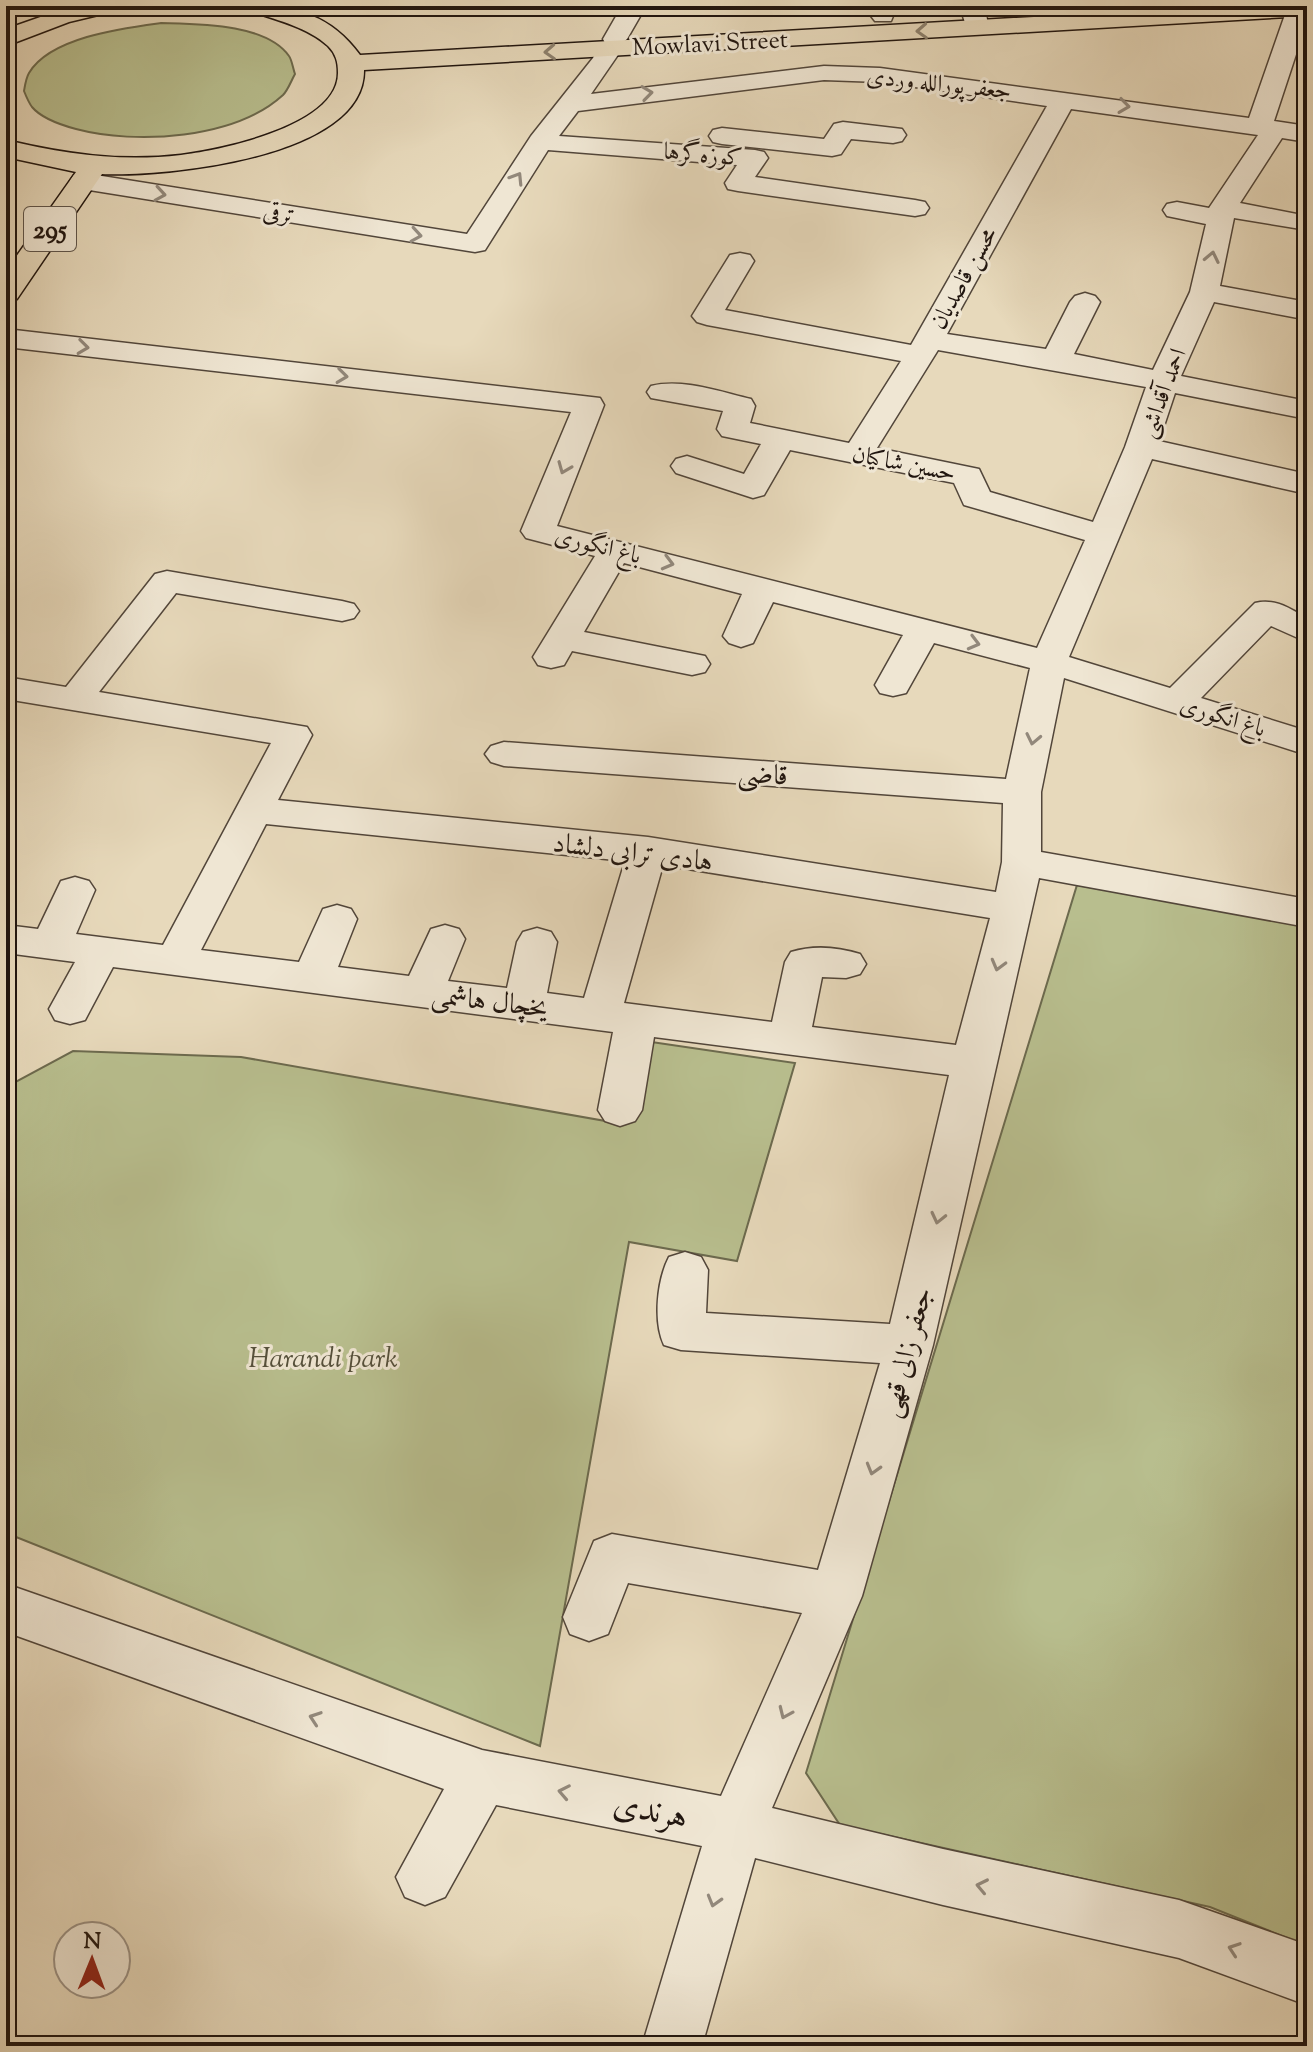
<svg xmlns="http://www.w3.org/2000/svg" width="1313" height="2052" font-family="'Sorts Mill Goudy',Amiri,serif">
<style>
.green{fill:#b8be8e;stroke:#6c6a4e;stroke-width:2}
.lines{fill:none;stroke-linecap:round;stroke-linejoin:round}
.minor-casing{stroke:#52463a;stroke-width:3}
.major-casing{stroke:#20150f;stroke-width:3}
.minor{fill:#efe6d3;fill-rule:evenodd}
.major{fill:#e7d9bb;fill-rule:evenodd}
.oneway{stroke:#8d816e}
.oneway2{stroke:#92887b}
.labels{text-anchor:middle;stroke-width:6;stroke-linejoin:round;paint-order:stroke}
.far-street-label{font-size:24px;fill:#20150f;stroke:#efe6d3}
.shield{fill:#efe6d3;stroke:#5e544a;stroke-width:2}
.shield-label{font-size:26px;font-weight:bold;fill:#20150f}
.street-label{font-size:28px;fill:#20150f;stroke:#efe6d3}
.park-label{font-size:28px;font-style:italic;fill:#55503b;stroke:#efe6d3}
.near-street-label{font-size:34px;fill:#20150f;stroke:#efe6d3}
</style>
<rect width="100%" height="100%" fill="#e7d9bb"/>
<filter id="stains"><feTurbulence type="fractalNoise" baseFrequency=".0025" numOctaves="4"/><feColorMatrix values="0 0 0 0 .2 0 0 0 0 .09 0 0 0 0 .02 0 0 0 .5 -.17"/></filter>
<radialGradient id="worn" r=".72"><stop offset=".6" stop-color="#630" stop-opacity="0"/><stop offset="1" stop-color="#630" stop-opacity=".3"/></radialGradient>
<g class="green">
<path d="M161 23C196 24 266 23 289 56 292 60 293 69 295 74 291 81 288 90 283 95 235 139 136 145 76 129 61 125 42 119 32 107 29 103 26 96 24 91 25 85 26 78 29 73 50 37 124 28 161 23Z"/>
<polygon points="1077,885 1307,924 1307,1946 1210,1907 840,1825 806,1773"/>
<polygon points="631,1039 795,1063 737,1261 629,1242 540,1746 6,1533 6,1087 73,1051 241,1057 617,1123"/>
</g>
<g class="lines">
<g class="minor-casing">
<g id="minor">
<path d="M622 6H646L627 39 620 45 622 49 591 94 824 66 880 68 1249 118 1287 9 1289 6H1307V21L1274 121 1307 126V142L1282 138 1240 203 1307 216V230L1234 218 1220 286 1307 302V316L1298 318 1214 302 1181 376 1307 401V419L1175 393 1159 441 1307 474V494L1152 459 1069 657 1170 688 1255 603C1275 598 1289 608 1307 618V642L1271 626 1201 698 1307 731V755L1064 678 1041 792V852L1307 899V927L1039 878 933 1345 862 1596 772 1808 943 1849 1179 1900 1307 1945V2005L1179 1958 943 1905 755 1858 702 2046H642L702 1846 496 1805 445 1897 425 1905 405 1897 396 1877 444 1789 6 1632V1584L482 1750 721 1796 802 1613 628 1583 608 1634 589 1641 570 1634 563 1617 594 1541 612 1534 818 1570 880 1363 681 1350 664 1345C653 1322 657 1280 669 1257L685 1252 701 1257 708 1270 706 1313 890 1324 949 1075 654 1037 642 1110 635 1121 620 1126 605 1121 598 1110 613 1032 113 967 85 1020 70 1024 55 1020 49 1009 75 962 6 953V925L38 929 61 881 75 877 89 881 95 890 76 934 163 945 271 743 6 699V677L66 687 155 574 167 571 342 601 354 604 359 611 354 618 342 621 176 593 99 692 307 727 312 735 278 800 648 837 996 892 1002 862 1003 803 504 766 491 762 485 754 491 746 504 742 1006 779 1030 668 934 643 906 693 893 696 880 693 875 685 903 635 773 602 753 643 741 647 729 643 723 636 742 594 624 563 584 632 705 656 710 664 705 672 692 675 572 651 564 665 551 668 538 665 533 657 595 556 526 538 521 531 571 412 6 347V329L600 398 604 405 557 526 1037 648 1085 540 964 505 954 483 790 450 764 495 753 498 676 473 671 466 676 459 687 456 744 474 761 444 722 436 717 429 723 411 651 398 647 392 651 386C683 378 720 392 751 399L755 406 750 423 849 443 901 361 707 325 697 322 692 316 730 255 740 253 750 255 754 261 725 310 911 345 1047 106 880 82 824 80 578 111 559 136 755 150 764 152 768 158 755 177 915 200 925 202 929 208 925 214 915 216 738 191 728 189 725 183 737 165 548 150 485 250 475 252 83 189 74 187 70 181 74 175 83 173 467 234 531 136 593 58 601 44 605 43 603 39ZM1071 109 1258 135 1209 208 1177 202 1167 204 1163 210 1167 216 1206 224 1190 292 1153 370 1074 354 1100 302 1095 296 1085 293 1075 296 1070 302 1046 349 947 334ZM938 350 1146 387 1125 447 1093 522 990 492 979 469 877 448ZM266 824 625 861 584 998 547 993 557 942 551 932 537 928 523 932 517 942 507 988 448 981 465 939 459 929 445 925 431 929 409 976 338 967 357 919 351 909 337 905 323 909 299 962 201 950ZM663 865 990 918 956 1045 812 1027 822 977 846 978 860 974 866 964 860 954C838 947 813 945 791 952L785 962 772 1022 624 1003Z"/>
<polygon points="873,6 897,6 891,21 875,21 871,16"/>
<polygon points="960,6 984,6 989,28 986,33 968,33"/>
<polygon points="1073,6 1098,6 1094,11 1077,11"/>
<polygon points="843,122 902,129 906,135 902,141 893,143 851,139 841,154 832,156 722,144 713,142 709,136 713,130 722,128 824,139 834,124"/>
</g>
</g>
<g class="major-casing">
<g id="major">
<polygon points="72,6 118,6 115,11 69,22 6,46 6,29"/>
<path d="M247 6C295 6 330 14 360 55L1228 6H1307V16L364 70C365 158 164 177 102 174L17 299 6 302V271L76 172 6 157V140C65 154 120 162 181 155 221 150 338 126 338 73 338 62 336 54 328 46 307 27 276 20 250 11Z"/>
</g>
</g>
<use href="#minor" class="minor"/>
<use href="#major" class="major"/>
</g>
<defs><path id="oneway-chevron" d="M-2-3.5L2.5 0L-2 3.5" fill="none" stroke-width="1.6" stroke-linecap="round" stroke-linejoin="round" transform="scale(2)"/></defs>
<g class="oneway">
<use href="#oneway-chevron" transform="translate(922 31) rotate(177)"/>
<use href="#oneway-chevron" transform="translate(550 52) rotate(177)"/>
</g>
<g class="oneway2">
<use href="#oneway-chevron" transform="translate(647 93) rotate(-8)"/>
<use href="#oneway-chevron" transform="translate(1124 106) rotate(8)"/>
<use href="#oneway-chevron" transform="translate(517 178) rotate(-58)"/>
<use href="#oneway-chevron" transform="translate(160 194) rotate(9)"/>
<use href="#oneway-chevron" transform="translate(416 235) rotate(9)"/>
<use href="#oneway-chevron" transform="translate(1212 257) rotate(-78)"/>
<use href="#oneway-chevron" transform="translate(83 347) rotate(7)"/>
<use href="#oneway-chevron" transform="translate(342 376) rotate(7)"/>
<use href="#oneway-chevron" transform="translate(564 468) rotate(112)"/>
<use href="#oneway-chevron" transform="translate(668 563) rotate(15)"/>
<use href="#oneway-chevron" transform="translate(974 643) rotate(15)"/>
<use href="#oneway-chevron" transform="translate(1033 739) rotate(102)"/>
<use href="#oneway-chevron" transform="translate(998 965) rotate(105)"/>
<use href="#oneway-chevron" transform="translate(938 1218) rotate(103)"/>
<use href="#oneway-chevron" transform="translate(873 1469) rotate(106)"/>
<use href="#oneway-chevron" transform="translate(785 1713) rotate(114)"/>
<use href="#oneway-chevron" transform="translate(315 1718) rotate(-161)"/>
<use href="#oneway-chevron" transform="translate(564 1792) rotate(-169)"/>
<use href="#oneway-chevron" transform="translate(982 1886) rotate(-168)"/>
<use href="#oneway-chevron" transform="translate(714 1901) rotate(106)"/>
<use href="#oneway-chevron" transform="translate(1234 1949) rotate(-161)"/>
</g>
<g class="labels">
<g class="far-street-label">
<text transform="translate(710 43) rotate(-3)" y="8">Mowlavi Street</text>
<text transform="translate(939 83) rotate(6)" y="8">جعفر پورالله وردی</text>
<text transform="translate(703 154) rotate(5)" y="8">کوزه‌گرها</text>
<text transform="translate(279 213) rotate(9)" y="8">ترقی</text>
<text transform="translate(963 278) rotate(-61)" y="8">محسن قاصدیان</text>
<text transform="translate(1162 393) rotate(-69)" y="8">احمد آقداشی</text>
<text transform="translate(904 463) rotate(11)" y="8">حسین شاکیان</text>
<text transform="translate(598 545) rotate(14)" y="8">باغ انگوری</text>
<text transform="translate(1223 716) rotate(17)" y="8">باغ انگوری</text>
</g>
<rect class="shield" x="24" y="207" width="52" height="44" rx="6"/>
<g class="shield-label">
<text x="50" y="238">295</text>
</g>
<g class="street-label">
<text transform="translate(763 773) rotate(4)" y="10">قاضی</text>
<text transform="translate(633 851) rotate(7)" y="10">هادی ترابی دلشاد</text>
<text transform="translate(490 1000) rotate(7)" y="10">یخچال هاشمی</text>
<text transform="translate(905 1352) rotate(-75)" y="10">جعفر زالی قهی</text>
</g>
<g class="park-label">
<text x="323" y="1367">Harandi park</text>
</g>
<g class="near-street-label">
<text transform="translate(651 1809) rotate(11)" y="12">هرندی</text>
</g>
</g>
<rect width="1313" height="2052" fill="none" stroke="#e7d9bb" stroke-width="32"/>
<rect x="8" y="8" width="1297" height="2036" fill="none" stroke="#20150f" stroke-width="4"/>
<rect x="16" y="16" width="1281" height="2020" fill="none" stroke="#20150f" stroke-width="2"/>
<g transform="translate(92 1960) rotate(1)"><circle r="38" fill="#efe6d3" stroke="#9c9285" stroke-width="2"/>
<path d="M0-6L14 30L0 20L-14 30Z" fill="#8f2418"/>
<text y="-12" font-size="22" font-weight="bold" text-anchor="middle" fill="#20150f">N</text>
</g>
<rect width="100%" height="100%" filter="url(#stains)"/>
<rect width="100%" height="100%" fill="url(#worn)"/>
</svg>
